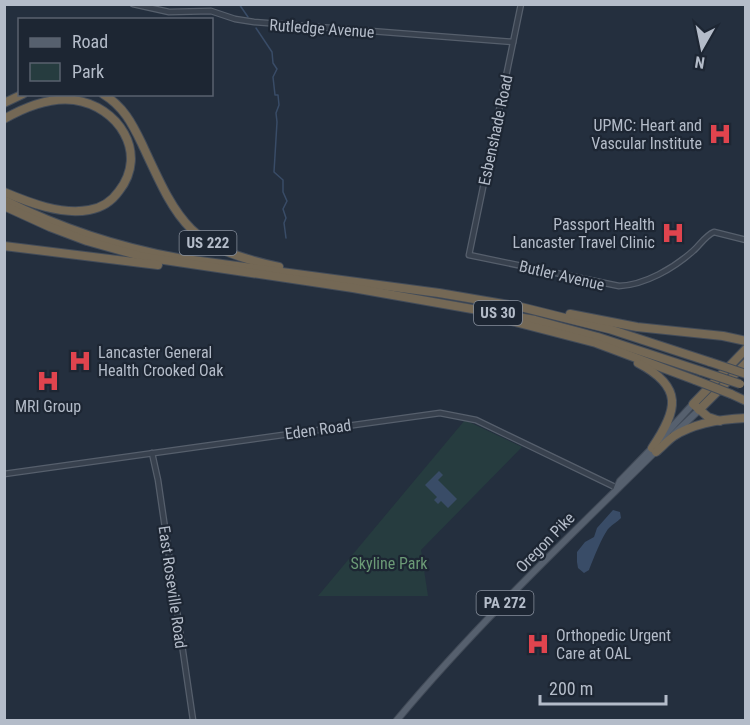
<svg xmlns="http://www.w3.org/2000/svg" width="750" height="725" font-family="'Roboto Condensed',sans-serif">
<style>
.green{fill:#263c3f}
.water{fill:#394c67}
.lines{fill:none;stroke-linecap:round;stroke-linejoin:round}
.stream{stroke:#394c67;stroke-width:1.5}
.minor-casing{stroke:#565f6c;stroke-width:7}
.major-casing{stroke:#414a57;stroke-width:8}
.highway-casing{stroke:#434c59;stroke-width:10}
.minor{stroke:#38414e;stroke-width:4.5}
.major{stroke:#56606e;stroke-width:6}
.highway{stroke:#746855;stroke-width:8}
.highway-bridge-casing{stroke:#434c59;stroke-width:10;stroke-linecap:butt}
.highway-bridge{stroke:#746855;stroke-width:8}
.labels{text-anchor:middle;stroke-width:4.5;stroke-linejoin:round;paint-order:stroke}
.shield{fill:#1d2633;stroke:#878f9c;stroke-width:1.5}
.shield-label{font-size:15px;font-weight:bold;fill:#b4bcc9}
.street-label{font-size:16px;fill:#b4bcc9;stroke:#1d2633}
.poi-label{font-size:16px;fill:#b4bcc9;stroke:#1d2633;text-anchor:end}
.park-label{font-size:16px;fill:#6b9a76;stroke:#1d2633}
</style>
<rect width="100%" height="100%" fill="#242f3e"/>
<polygon class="green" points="465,420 522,447 421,550 428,596 318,596"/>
<g class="water">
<polygon points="439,471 443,475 438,480 457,499 448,508 441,501 438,504 434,500 437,497 425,485"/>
<path d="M613 510 620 512 621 518C617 522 613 524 609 528 603 534 592 562 589 570L584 573 578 568 577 562V552L585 542 594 537 597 528Z"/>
</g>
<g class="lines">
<g class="stream">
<polyline points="239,4 248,17"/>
<polyline points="256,28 272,52 273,63 277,69 273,77 275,95 278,95 279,105 276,113 277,122 274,172 283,180 283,192 287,201 283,209 286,218 284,223 286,238"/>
</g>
<g class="minor-casing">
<g id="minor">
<polyline points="133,4 169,12 211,11 235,19 254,22 513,42"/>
<path d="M521 4 469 255 619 286C645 285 674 268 693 251 700 245 705 236 714 232L746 240"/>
<polyline points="152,453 158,480 193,720"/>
<polyline points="4,474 440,413 476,420 617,488"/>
</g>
</g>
<g class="major-casing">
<g id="major">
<polyline points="674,434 699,410"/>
<polyline points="661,439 693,404"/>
<polyline points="617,488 620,481 654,446"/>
<path d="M397 720C477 624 569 537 658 449"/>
</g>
</g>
<g class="highway-casing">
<g id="highway">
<path d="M103 94C123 106 132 123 142 144 179 224 188 247 279 267"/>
<polyline points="4,103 23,94"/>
<path d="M4 119C25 107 50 97 74 100 118 106 149 153 119 191 112 201 101 208 89 210 61 215 30 203 4 192"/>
<path d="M4 200C60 228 117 247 178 258L439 293 521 307 609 329 710 362"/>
<polyline points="4,206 50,227 87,241 144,257 353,288 535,320 598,337 701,371"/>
<polyline points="4,246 158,265"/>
<polyline points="570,314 637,327 723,336 746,341"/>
<polyline points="504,319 596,343 695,380"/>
<path d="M638 363C684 387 678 410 652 448"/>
<polyline points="731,394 746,401"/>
<polyline points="699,410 746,363"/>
<polyline points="720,421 708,417 693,404 746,349"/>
<path d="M656 452C662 447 668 440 674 436 694 423 722 419 746 418"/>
</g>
</g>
<use href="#minor" class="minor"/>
<use href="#major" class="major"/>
<use href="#highway" class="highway"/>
<g class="highway-bridge-casing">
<g id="highway-bridge">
<polyline points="710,362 746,374"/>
<polyline points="701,371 740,384"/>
<polyline points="695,380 731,394"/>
</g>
</g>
<use href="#highway-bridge" class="highway-bridge"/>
</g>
<defs>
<g id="hospital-bare" transform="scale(1.8)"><path d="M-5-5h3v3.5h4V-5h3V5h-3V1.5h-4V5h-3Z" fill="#e0444e" stroke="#1d2633" stroke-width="2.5" paint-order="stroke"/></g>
</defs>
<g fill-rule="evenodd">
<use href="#hospital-bare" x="720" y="134"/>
<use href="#hospital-bare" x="673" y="233"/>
<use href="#hospital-bare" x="80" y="361"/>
<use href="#hospital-bare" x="48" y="381"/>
<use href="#hospital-bare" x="538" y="644"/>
</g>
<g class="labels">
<g class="shield">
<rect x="179.5" y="231" width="57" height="24" rx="4.5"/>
<rect x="474" y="301" width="48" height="24" rx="4.5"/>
<rect x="476.5" y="591" width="57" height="24" rx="4.5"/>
</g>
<g class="shield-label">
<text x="208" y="248">US 222</text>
<text x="498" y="318">US 30</text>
<text x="505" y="608">PA 272</text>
</g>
<g class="street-label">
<text transform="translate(322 28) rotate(4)" y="6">Rutledge Avenue</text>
<text transform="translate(495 130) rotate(-78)" y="6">Esbenshade Road</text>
<text transform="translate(562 275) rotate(13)" y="6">Butler Avenue</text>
<text transform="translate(318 429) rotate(-8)" y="6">Eden Road</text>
<text transform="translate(545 542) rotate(-46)" y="6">Oregon Pike</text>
<text transform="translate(173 587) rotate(82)" y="6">East Roseville Road</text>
</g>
<g class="poi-label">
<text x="702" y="131">UPMC: Heart and<tspan x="702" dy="18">Vascular Institute</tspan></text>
<text x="655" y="230">Passport Health<tspan x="655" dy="18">Lancaster Travel Clinic</tspan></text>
<text x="98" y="358" text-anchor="start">Lancaster General<tspan x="98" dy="18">Health Crooked Oak</tspan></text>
<text x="48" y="412" text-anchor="middle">MRI Group</text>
<text x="556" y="641" text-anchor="start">Orthopedic Urgent<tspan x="556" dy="18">Care at OAL</tspan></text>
</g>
<g class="park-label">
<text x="389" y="569">Skyline Park</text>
</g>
</g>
<rect width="750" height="725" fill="none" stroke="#b4bcc9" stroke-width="12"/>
<rect x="18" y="18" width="195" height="78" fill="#1d2633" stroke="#59626f" stroke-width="1.5"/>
<rect x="30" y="38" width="30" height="9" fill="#56606e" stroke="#59626f" stroke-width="1.5"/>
<text x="72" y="48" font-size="18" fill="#b4bcc9">Road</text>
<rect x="30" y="63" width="30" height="18" fill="#263c3f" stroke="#59626f" stroke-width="1.5"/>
<text x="72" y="78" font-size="18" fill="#b4bcc9">Park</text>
<g transform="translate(702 48) rotate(189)" stroke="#1d2633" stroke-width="4.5" paint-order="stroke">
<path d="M0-4.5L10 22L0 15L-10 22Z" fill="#b4bcc9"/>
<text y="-9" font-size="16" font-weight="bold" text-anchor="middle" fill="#b4bcc9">N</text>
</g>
<path d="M540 695v9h126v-9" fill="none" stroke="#b4bcc9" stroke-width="3"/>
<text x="549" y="695" font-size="18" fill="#b4bcc9" stroke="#1d2633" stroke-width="4.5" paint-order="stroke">200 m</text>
</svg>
